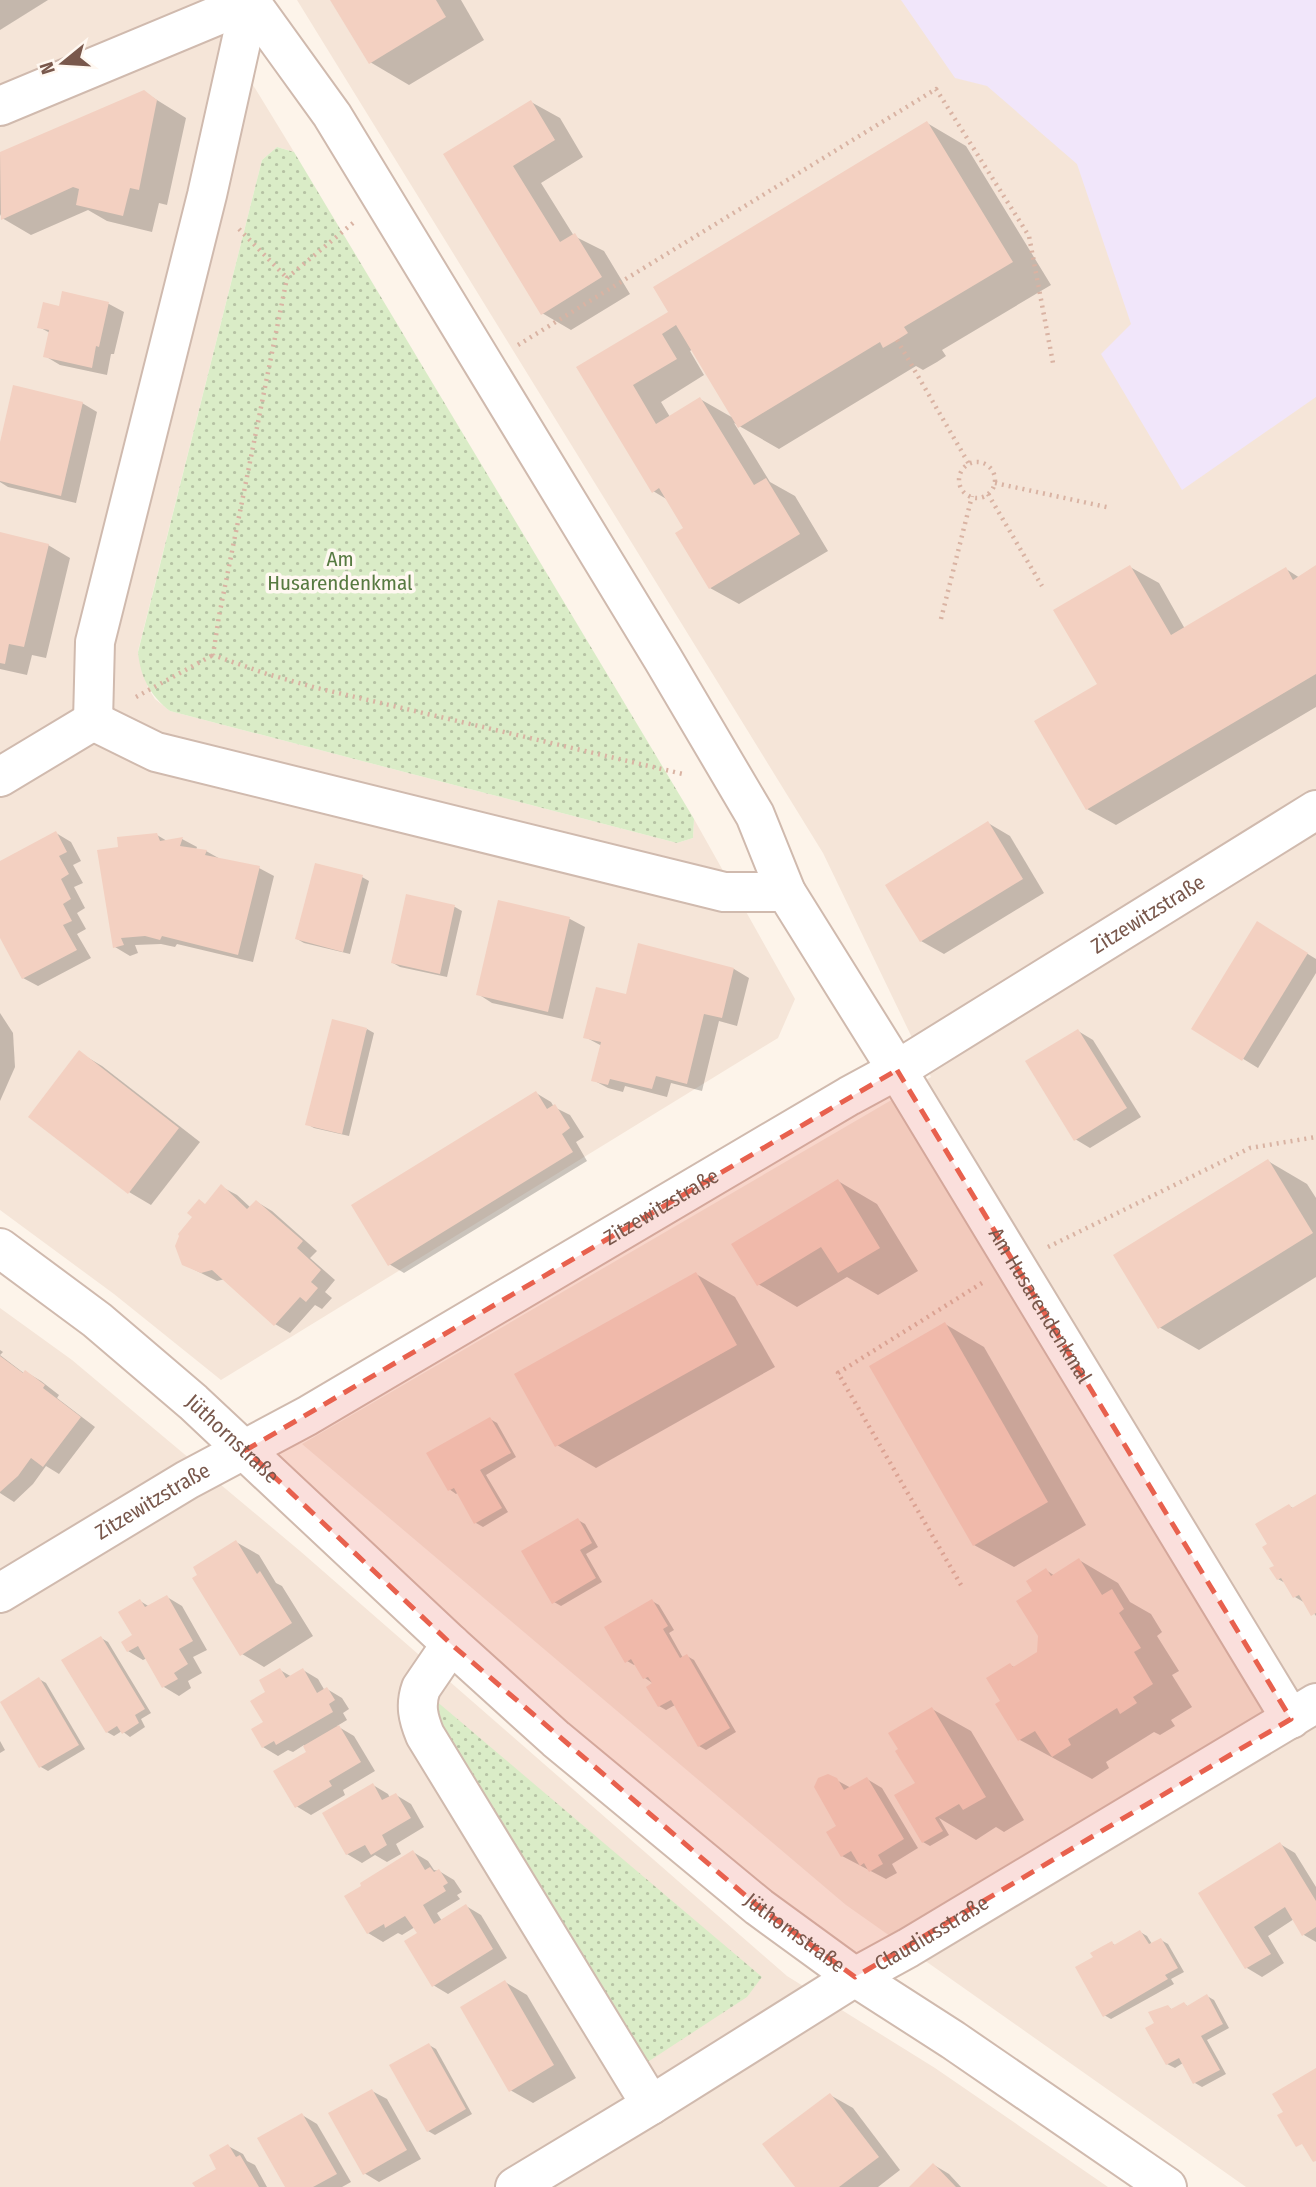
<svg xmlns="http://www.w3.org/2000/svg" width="1316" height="2187" font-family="'Fira Sans Condensed',sans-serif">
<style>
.residential{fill:#f5e5d8}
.education{fill:#f1e6fa}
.grass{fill:url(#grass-dots)}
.shadow{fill:#0003;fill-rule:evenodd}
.building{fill:#f3d0c1}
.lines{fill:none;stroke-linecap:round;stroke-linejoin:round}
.minor-casing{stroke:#d0baae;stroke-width:42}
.tertiary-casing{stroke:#d0baae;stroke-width:42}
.path{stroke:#d9b3a3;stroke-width:4.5;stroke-dasharray:2 5;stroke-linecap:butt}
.minor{stroke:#fff;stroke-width:38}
.tertiary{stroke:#fff;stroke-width:38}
.marked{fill:#e8614e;fill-opacity:0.2;stroke:#e8614e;stroke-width:5;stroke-dasharray:14 9;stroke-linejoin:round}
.labels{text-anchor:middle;stroke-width:7;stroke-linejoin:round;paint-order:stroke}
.park-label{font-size:21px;fill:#577a41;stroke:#fff8f1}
.street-label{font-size:21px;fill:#79584c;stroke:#fff8f1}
</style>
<defs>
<pattern id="grass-dots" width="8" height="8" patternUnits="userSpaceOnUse" patternTransform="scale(1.75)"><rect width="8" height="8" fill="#daecc7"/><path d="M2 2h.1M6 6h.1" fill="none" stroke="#b6c2a4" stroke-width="1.8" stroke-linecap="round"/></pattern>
</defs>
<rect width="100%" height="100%" fill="#fdf4ea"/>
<g class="residential">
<polygon points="0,0 201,0 294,152 277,147 262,160 138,651 148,688 155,699 170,711 677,843 693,838 694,819 795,999 778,1038 221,1380 114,1294 0,1210"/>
<polygon points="297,0 1316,0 1316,2187 1246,2187 846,1905 302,1444 931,1077 823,853"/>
<polygon points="0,1308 72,1360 300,1551 787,1976 935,2068 1108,2187 0,2187"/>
</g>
<polygon class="education" points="901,0 1316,0 1316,397 1182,490 1101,354 1131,324 1077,164 987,86 955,78"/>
<g class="grass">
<path d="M277 147 294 152 694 819 693 838 677 843 170 711C150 696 140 676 138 652L262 160Z"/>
<polygon points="435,1700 762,1977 747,1997 643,2065 436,1729"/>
</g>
<g class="shadow">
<polygon points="0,0 48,0 0,30"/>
<polygon points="332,0 461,0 484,40 409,85 370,62"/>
<polygon points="144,92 186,118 167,205 159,203 152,232 107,221 88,210 31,235 2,218 0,214 0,155"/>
<polygon points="531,102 560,118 583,157 541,183 574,236 604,251 630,294 571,330 542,313 445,154"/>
<path d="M927 123 966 146 1051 285 942 350 946 356 937 362 923 370 916 366 779 449 734 423 770 482 795 496 828 551 739 604 710 588 685 528 668 500 653 491 579 368 671 312ZM693 349 735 419 700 399 670 417 661 402 704 375 690 351Z"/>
<polygon points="63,293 109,304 124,312 114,354 111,354 107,375 60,365 45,356 50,333 39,327 60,308"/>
<polygon points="82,403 97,412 76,503 8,487 0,482 0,450"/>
<polygon points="0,534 48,545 70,558 46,658 32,655 27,675 0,669"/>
<polygon points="1130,567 1159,583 1185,629 1286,569 1300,578 1316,568 1316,707 1116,825 1087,809 1099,685"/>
<polygon points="988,823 1010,836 1044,893 944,954 921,941"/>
<polygon points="56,833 71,842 81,861 73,865 83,883 74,887 85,908 77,913 86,929 77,934 91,958 38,986 23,978 0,934 0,863"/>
<polygon points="157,835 167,841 182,839 197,847 196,850 206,851 222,860 259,868 274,876 253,962 177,944 175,947 161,944 135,945 138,953 130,956 115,947 120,848"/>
<polygon points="362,877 369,881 350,954 304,943 297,939"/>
<polygon points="408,896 455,907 462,911 447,977 400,967 393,963"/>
<polygon points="499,902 570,919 585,927 563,1019 492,1003 478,994"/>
<polygon points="1272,932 1316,959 1316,973 1258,1068 1193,1028"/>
<polygon points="734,969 749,978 737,1026 719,1021 702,1091 671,1083 667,1097 625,1086 623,1092 608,1088 593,1080 602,1046 585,1037 627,996"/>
<polygon points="0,1013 13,1033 15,1067 0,1101"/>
<polygon points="367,1029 374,1033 349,1136 314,1128 307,1124"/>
<polygon points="1078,1031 1093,1040 1141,1117 1090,1148 1075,1139"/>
<polygon points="80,1053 102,1066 200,1142 151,1205 129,1192"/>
<polygon points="536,1093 551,1102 554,1107 570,1115 584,1137 576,1142 587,1161 404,1273 389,1264"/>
<polygon points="1268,1161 1307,1184 1316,1198 1316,1277 1199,1350 1159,1327"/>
<polygon points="838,1181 877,1204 918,1271 878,1295 847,1277 797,1307 758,1284"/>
<polygon points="222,1187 237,1195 251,1208 257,1202 272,1211 317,1251 310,1258 335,1280 325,1292 332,1298 322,1309 315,1305 290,1333 275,1324 225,1279 217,1281 183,1264 206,1205"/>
<polygon points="696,1274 735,1297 775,1367 596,1468 557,1445"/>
<polygon points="945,1324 984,1347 1086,1525 1014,1567 974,1545"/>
<polygon points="0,1350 3,1352 0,1355 25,1374 26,1372 41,1381 59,1395 57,1398 95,1427 59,1474 46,1466 33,1484 14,1502 0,1493"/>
<polygon points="490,1419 497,1423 516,1457 486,1475 508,1512 483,1527 476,1523 459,1492 456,1494 449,1489"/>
<polygon points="1316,1496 1316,1616 1307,1604 1295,1597 1287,1584 1278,1579 1270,1545 1289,1506 1295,1509"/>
<polygon points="578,1520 585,1524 598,1547 586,1554 602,1582 561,1606 554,1602"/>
<polygon points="236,1542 259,1555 276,1583 282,1586 313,1636 264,1667 242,1654"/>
<polygon points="1079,1560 1118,1583 1130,1602 1151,1614 1162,1632 1157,1636 1179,1671 1172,1675 1192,1707 1171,1720 1175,1726 1160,1735 1154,1732 1106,1762 1109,1768 1092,1779 1020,1740 1003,1702 1010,1665 1016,1668 1039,1653 1040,1635 1034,1591 1046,1570 1055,1576"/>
<polygon points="167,1597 182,1606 207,1650 193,1657 202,1673 188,1681 191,1688 179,1696 164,1687 147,1658 143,1660 128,1651 134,1636 140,1601 150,1607"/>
<polygon points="652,1601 659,1605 674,1630 669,1633 683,1658 687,1656 694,1660 736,1732 706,1750 699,1746 675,1705 666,1710 659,1706 654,1684 645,1678 636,1664 634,1665 627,1661"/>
<polygon points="101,1638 108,1642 151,1713 141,1719 145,1727 130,1737 122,1731 114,1736 107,1732"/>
<polygon points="280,1670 292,1677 303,1670 318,1679 325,1691 327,1689 342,1698 349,1709 343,1713 347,1720 337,1726 354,1736 375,1771 343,1790 345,1795 311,1815 296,1806 308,1752 304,1745 293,1752 288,1750 278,1756 263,1747 268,1693"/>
<polygon points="39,1679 46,1683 85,1749 48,1771 41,1767"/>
<polygon points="932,1709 971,1731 1024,1820 1004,1832 996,1827 976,1840 939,1818 949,1835 930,1846 923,1842 917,1784"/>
<polygon points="0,1741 5,1750 0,1753"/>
<polygon points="831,1777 851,1788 867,1779 882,1788 918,1848 892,1864 897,1873 886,1879 842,1856"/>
<polygon points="373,1785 388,1794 390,1798 396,1795 411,1804 424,1827 396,1844 401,1854 387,1862 375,1855 362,1863 347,1854"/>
<polygon points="1280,1844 1295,1853 1316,1887 1316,1942 1304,1935 1294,1919 1268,1936 1284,1963 1262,1977 1247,1968 1201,1893"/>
<polygon points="413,1852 428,1861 434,1870 439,1871 454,1880 462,1892 457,1895 460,1899 437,1913 442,1921 466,1906 481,1915 507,1958 448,1994 433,1985 419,1934 415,1927 402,1935 398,1933 383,1942 368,1933"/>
<polygon points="1140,1932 1147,1936 1152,1944 1161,1940 1168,1944 1184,1972 1171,1979 1174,1984 1111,2019 1104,2015 1095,1958 1112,1943 1116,1946"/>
<polygon points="505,1982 527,1995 576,2078 533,2103 510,2090"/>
<polygon points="1207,1996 1214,2000 1229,2028 1207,2040 1226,2074 1202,2087 1195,2083 1183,2063 1175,2068 1167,2064 1156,2023 1168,2007 1173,2010 1184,2004 1189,2007"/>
<polygon points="429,2045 436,2049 472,2114 435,2135 428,2131"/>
<polygon points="372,2091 387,2099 421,2159 379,2182 364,2173"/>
<polygon points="830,2095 853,2108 900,2170 878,2187 797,2187"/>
<polygon points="302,2115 317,2124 351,2182 342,2187 287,2187"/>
<polygon points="228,2146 243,2154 247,2161 255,2165 267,2187 197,2187 218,2170"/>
<polygon points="934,2165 949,2174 961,2187 911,2187"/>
</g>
<g class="building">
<polygon points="330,0 436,0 446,17 369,64"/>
<polygon points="144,90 157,100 139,190 130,188 123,216 76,205 79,189 73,187 1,220 0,152"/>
<polygon points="531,100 555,140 513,166 560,242 575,233 602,277 541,315 443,154"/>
<polygon points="927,121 1013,262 904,327 908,333 897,340 883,348 880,342 738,428 676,325 662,334 677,359 633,385 656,424 700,397 754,485 766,478 800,534 709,589 675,533 683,528 659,488 652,493 576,367 668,312 653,287"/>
<polygon points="62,291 109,302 99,347 96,346 92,368 43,357 49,330 37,328 43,302 59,306"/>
<polygon points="13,385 83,402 61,496 0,481 0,442"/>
<polygon points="0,532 49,544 24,647 9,644 5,664 0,663"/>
<polygon points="1130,565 1171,635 1286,567 1293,580 1316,565 1316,674 1086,810 1034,721 1097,684 1053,610"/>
<polygon points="988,821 1023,879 920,942 885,885"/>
<polygon points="56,831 67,852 59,856 69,874 61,879 71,899 63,904 72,921 63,925 77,950 22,979 0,938 0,861"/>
<polygon points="157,833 160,841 183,837 180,846 207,850 205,855 260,866 238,955 162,936 160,940 145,936 121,938 124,945 113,948 97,850 118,847 117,837"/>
<polygon points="315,863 363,875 343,952 295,939"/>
<polygon points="406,894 455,905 440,974 391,963"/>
<polygon points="498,900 570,917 548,1012 476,995"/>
<polygon points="1257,921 1308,953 1242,1061 1191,1029"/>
<polygon points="638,943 734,968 722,1018 704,1014 687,1084 656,1076 652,1089 610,1079 608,1085 591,1081 601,1042 583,1038 596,987 626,994"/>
<polygon points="332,1019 367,1028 342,1134 305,1125"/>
<polygon points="1078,1029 1127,1108 1074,1141 1025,1061"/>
<polygon points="79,1050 179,1128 128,1194 28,1117"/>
<polygon points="536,1091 547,1109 555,1104 570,1128 562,1134 573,1152 388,1266 351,1205"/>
<polygon points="1268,1159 1313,1233 1158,1329 1113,1255"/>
<polygon points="838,1179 880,1248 838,1273 821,1247 757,1286 731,1244"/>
<polygon points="221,1184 247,1209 256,1200 303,1241 297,1248 321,1270 311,1282 318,1288 306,1302 300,1297 274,1326 212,1270 201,1273 182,1265 175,1246 179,1236 178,1234 192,1217 187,1213 199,1199 205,1204"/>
<polygon points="696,1272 737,1345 555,1447 514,1374"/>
<polygon points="945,1322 1048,1502 973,1546 869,1366"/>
<polygon points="0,1356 23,1373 25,1370 45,1385 43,1388 81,1417 43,1467 31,1458 18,1476 0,1492"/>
<polygon points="490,1417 511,1453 480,1470 502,1508 474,1524 454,1488 448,1491 426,1453"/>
<polygon points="1316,1494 1316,1613 1311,1616 1299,1595 1293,1598 1281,1578 1277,1580 1269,1568 1274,1566 1262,1547 1267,1544 1255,1524 1289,1504 1292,1508"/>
<polygon points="578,1518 592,1543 580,1550 596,1578 552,1604 521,1551"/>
<polygon points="236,1540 257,1574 260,1571 292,1623 240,1656 192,1578 197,1575 193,1567"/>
<polygon points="1079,1558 1102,1595 1112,1589 1124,1609 1119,1613 1141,1648 1134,1652 1153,1684 1133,1697 1137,1703 1120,1714 1117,1708 1068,1739 1071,1745 1052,1757 1035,1731 1018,1741 995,1704 1000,1701 986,1678 1010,1663 1013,1667 1037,1652 1038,1636 1016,1601 1032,1591 1026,1581 1046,1568 1051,1576"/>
<polygon points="167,1595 193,1641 179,1649 188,1664 174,1673 178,1679 162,1688 138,1646 127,1652 121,1642 132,1635 118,1612 140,1599 145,1607"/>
<polygon points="652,1599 668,1626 663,1629 680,1658 687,1654 730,1728 698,1747 671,1700 658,1707 646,1687 652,1683 648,1677 643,1679 631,1659 625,1663 604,1627"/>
<polygon points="101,1636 145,1709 135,1715 139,1723 122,1734 117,1726 106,1733 61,1660"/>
<polygon points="280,1668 286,1678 303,1668 317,1693 327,1687 335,1700 329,1704 333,1712 276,1745 274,1741 262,1748 251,1729 263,1722 250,1701 265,1692 259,1680"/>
<polygon points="39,1677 79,1745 39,1768 0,1702"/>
<polygon points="932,1707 986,1797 963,1810 959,1804 935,1818 943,1831 922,1843 894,1795 915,1783 895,1751 898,1749 888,1733"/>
<polygon points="339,1725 361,1762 329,1781 332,1786 295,1808 273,1771 306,1752 303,1746"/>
<polygon points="828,1774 837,1778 844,1790 867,1777 904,1839 878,1855 883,1864 869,1872 864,1863 860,1866 851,1851 841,1857 826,1832 836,1826 814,1787 818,1778"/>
<polygon points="373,1783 382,1800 396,1793 411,1818 382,1835 387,1845 371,1855 365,1845 346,1855 322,1813"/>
<polygon points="1280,1842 1316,1901 1316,1927 1302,1936 1285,1907 1254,1927 1271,1954 1245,1969 1198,1893"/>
<polygon points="413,1850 425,1870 430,1867 434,1872 439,1869 448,1883 443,1886 446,1891 423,1905 434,1924 466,1904 493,1949 432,1987 404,1941 417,1933 405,1916 385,1928 384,1924 367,1934 344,1896 361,1886 360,1883"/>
<polygon points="1140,1930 1149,1944 1161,1938 1178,1968 1165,1975 1168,1979 1103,2017 1075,1967 1093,1957 1090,1953 1112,1941 1114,1945"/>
<polygon points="505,1980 554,2065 509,2092 460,2007"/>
<polygon points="1207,1994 1223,2024 1201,2036 1220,2070 1193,2084 1179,2058 1166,2065 1145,2028 1154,2023 1148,2012 1168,2005 1171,2009 1184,2002 1187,2006"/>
<polygon points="429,2043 466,2109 427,2132 389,2065"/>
<polygon points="1316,2068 1316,2161 1313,2162 1302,2144 1296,2147 1277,2115 1283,2112 1272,2094"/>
<polygon points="372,2089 407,2150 363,2175 328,2113"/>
<polygon points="830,2093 879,2157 839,2187 795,2187 762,2144"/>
<polygon points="302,2113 337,2174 313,2187 285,2187 257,2138"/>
<polygon points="228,2144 236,2157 240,2155 259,2187 195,2187 192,2183 216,2169 209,2155"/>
<polygon points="933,2163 956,2187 909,2187"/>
</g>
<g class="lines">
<g class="minor-casing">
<g id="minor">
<path id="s1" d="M249 0 332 115 663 659 755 815 786 892 897 1070 1291 1719"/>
<polyline points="0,106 250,2"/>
<polyline points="93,721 95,642 207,195 250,2"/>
<polyline points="93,721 156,752 724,892 786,892"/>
<polyline points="0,777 93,721"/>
<path id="s2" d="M0 1593 187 1480 307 1416 849 1096 897 1070 1316 810"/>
<path d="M451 1644 421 1688C415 1705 418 1718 425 1735L651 2105"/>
<path id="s3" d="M515 2187 651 2105 855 1977 908 1948 1316 1703"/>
</g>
</g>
<g class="tertiary-casing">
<g id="tertiary">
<path id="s4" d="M0 1248 97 1320 193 1402 451 1644 556 1739 759 1907 855 1977 953 2040 1167 2187"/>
</g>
</g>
<g class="path">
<polyline points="353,223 287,278 219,616 213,655 267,674 317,688 683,774"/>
<polyline points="239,229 287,278"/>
<polyline points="897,340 969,464"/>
<polyline points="518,345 936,89 1029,236 1053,363"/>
<circle cx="977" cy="480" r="18"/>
<polyline points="995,483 1111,508"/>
<polyline points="988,494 1042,586"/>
<polyline points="941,619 972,496"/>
<polyline points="136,697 213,655"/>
<polyline points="1048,1247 1250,1148 1316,1137"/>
<polyline points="961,1585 838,1373 982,1283"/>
</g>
<use href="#minor" class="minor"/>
<use href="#tertiary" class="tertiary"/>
</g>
<path class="marked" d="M897 1070 1291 1719 855 1977 759 1907 451 1644 246 1450Z"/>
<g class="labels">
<g class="park-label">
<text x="340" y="566">Am<tspan x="340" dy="24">Husarendenkmal</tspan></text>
</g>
<g class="street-label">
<text dy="7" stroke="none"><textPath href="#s2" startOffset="1334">Zitzewitzstraße</textPath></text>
<text dy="7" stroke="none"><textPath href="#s2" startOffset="766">Zitzewitzstraße</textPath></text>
<text dy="7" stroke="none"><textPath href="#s1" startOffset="1528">Am Husarendenkmal</textPath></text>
<text dy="7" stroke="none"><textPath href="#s4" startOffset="301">Jüthornstraße</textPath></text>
<text dy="7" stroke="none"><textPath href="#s2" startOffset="178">Zitzewitzstraße</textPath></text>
<text dy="7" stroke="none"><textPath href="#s3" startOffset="488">Claudiusstraße</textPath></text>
<text dy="7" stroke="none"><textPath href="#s4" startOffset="1050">Jüthornstraße</textPath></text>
</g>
</g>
<g transform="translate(63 63) rotate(252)" stroke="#fff8f1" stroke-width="5" paint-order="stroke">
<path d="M0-5L12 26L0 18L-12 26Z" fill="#79584c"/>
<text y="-10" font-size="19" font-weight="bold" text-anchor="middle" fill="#79584c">N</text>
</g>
</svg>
